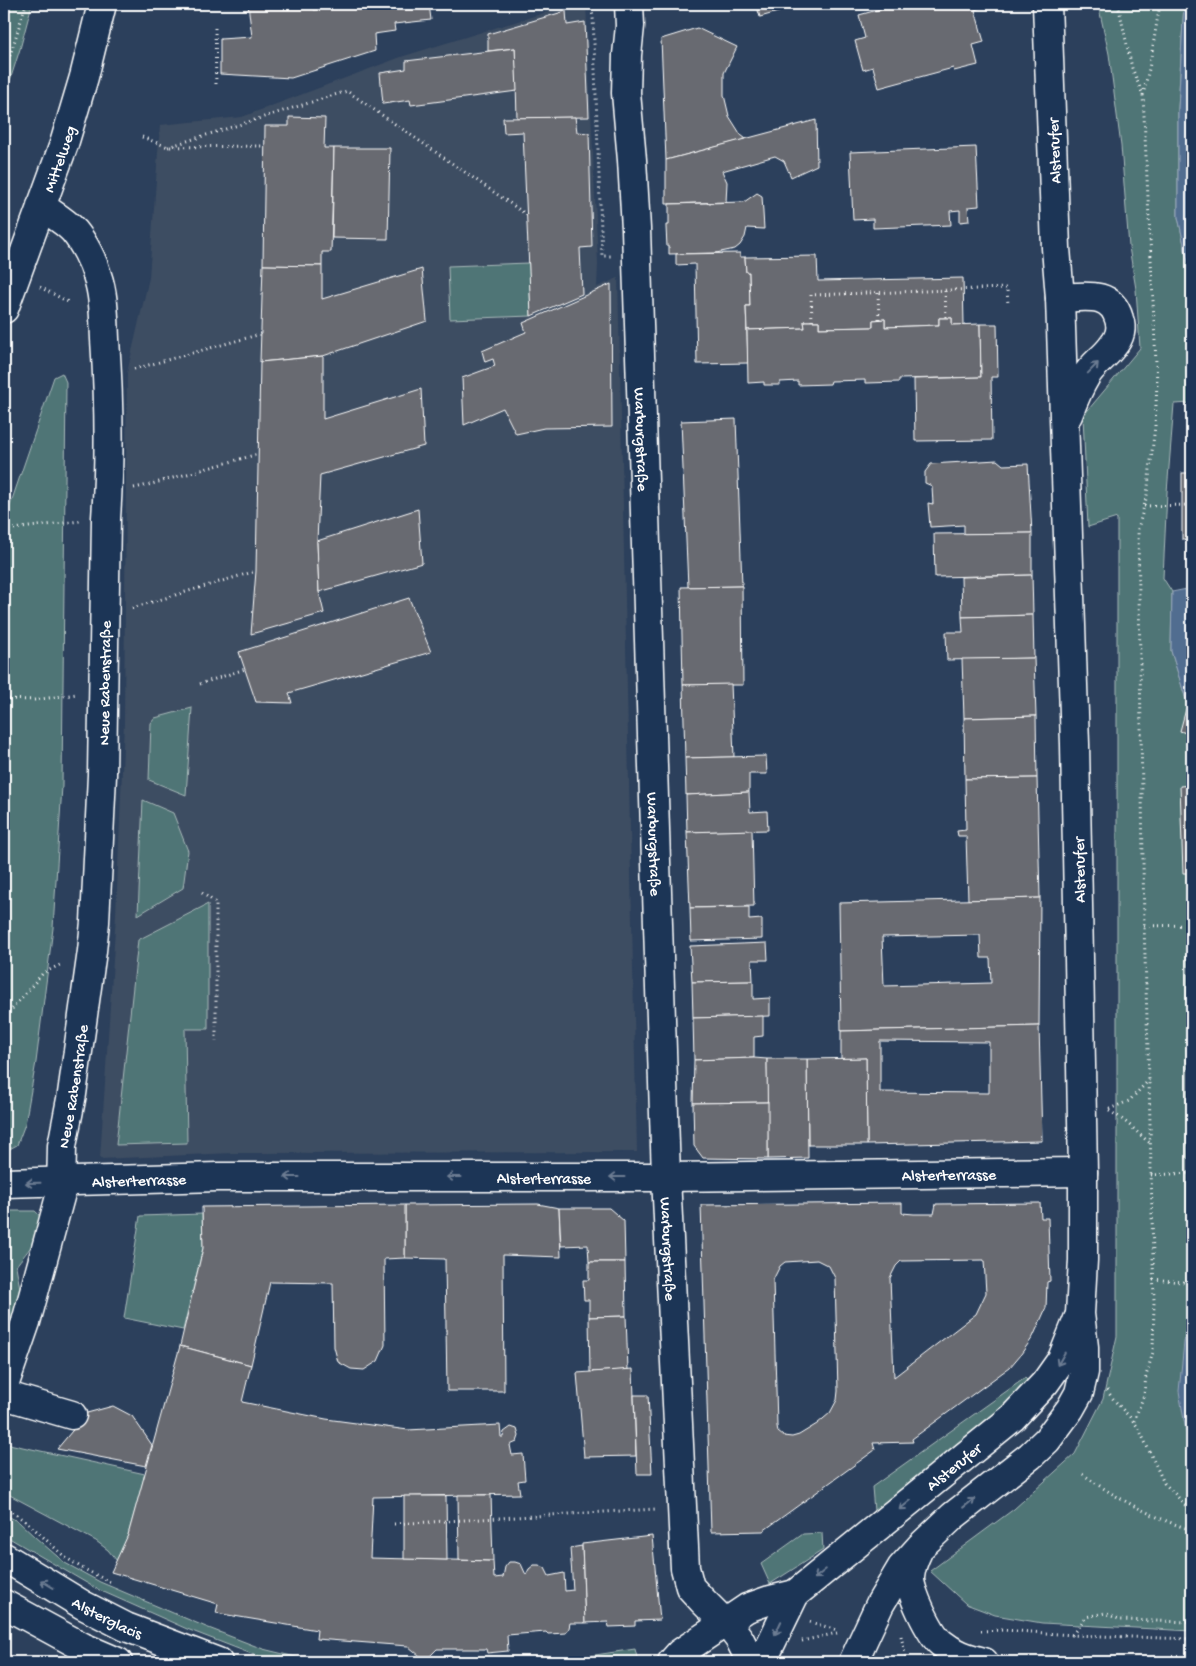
<svg xmlns="http://www.w3.org/2000/svg" width="1196" height="1666" font-family="'Gochi Hand',sans-serif">
<style>
.built{fill:#3e4d62}
.green{fill:#507476;stroke:#a8baba}
.water{fill:#516d90;stroke:#97a7bc}
.building{fill:#686a71;stroke:#fff;fill-rule:evenodd}
.lines{fill:none;stroke-linecap:round;stroke-linejoin:round}
.minor-casing{stroke:#fff;stroke-width:31}
.tertiary-casing{stroke:#fff;stroke-width:31}
.primary-casing{stroke:#fff;stroke-width:31}
.path{stroke:#fff;stroke-width:3;stroke-dasharray:1 4;stroke-linecap:butt}
.minor{stroke:#1d3557;stroke-width:28}
.tertiary{stroke:#1d3557;stroke-width:28}
.primary{stroke:#1d3557;stroke-width:28}
.oneway{stroke:#6c7c92}
.labels{text-anchor:middle;stroke-width:5;stroke-linejoin:round;paint-order:stroke}
.street-label{font-size:16px;fill:#fff;stroke:#1d3557}
</style>
<rect width="100%" height="100%" fill="#2c405c"/>
<filter id="ink" filterUnits="userSpaceOnUse"><feTurbulence type="fractalNoise" baseFrequency=".02" numOctaves="2"/><feDisplacementMap in="SourceGraphic" scale="10" xChannelSelector="R" yChannelSelector="G"/><feConvolveMatrix kernelMatrix="1 2 1 2 8 2 1 2 1" color-interpolation-filters="sRGB"/></filter>
<g filter="url(#ink)">
<polygon class="built" points="573,4 586,4 598,264 597,287 618,278 637,1152 232,1153 100,1159 116,915 124,724 127,373 149,278 160,125 242,117 401,57"/>
<g class="green">
<polygon points="4,4 32,4 20,49 4,99"/>
<polygon points="1098,4 1184,4 1178,109 1178,217 1192,281 1192,403 1174,404 1167,492 1163,578 1172,592 1171,651 1188,706 1187,1437 1192,1448 1192,1631 1042,1623 995,1615 966,1604 930,1571 1014,1509 1075,1454 1103,1399 1117,1336 1117,518 1088,527 1083,416 1140,348 1136,289 1129,247 1121,146 1109,54"/>
<polygon points="529,263 531,316 450,319 448,266"/>
<polygon points="62,373 66,382 62,786 53,928 36,1062 25,1124 17,1145 4,1152 4,523 54,377"/>
<polygon points="192,708 186,795 149,780 151,723 155,718"/>
<polygon points="143,800 173,813 188,851 183,888 138,915"/>
<polygon points="208,904 208,1029 185,1029 187,1143 116,1145 138,940"/>
<path d="M5 1211H35C54 1225 25 1253 16 1266L22 1300 4 1346V1215Z"/>
<polygon points="202,1214 203,1248 183,1330 124,1318 140,1216"/>
<polygon points="1025,1378 1029,1382 1009,1406 874,1511 872,1487"/>
<polygon points="9,1444 145,1474 128,1535 117,1561 108,1550 96,1541 4,1492 4,1449"/>
<polygon points="4,1514 19,1522 35,1537 65,1563 100,1582 206,1627 263,1649 316,1662 281,1662 262,1658 187,1629 97,1589 4,1535"/>
<polygon points="822,1533 823,1550 770,1584 761,1564 803,1534"/>
<polygon points="635,1649 638,1662 549,1662"/>
</g>
<g class="water">
<polygon points="1184,4 1192,4 1192,281 1178,217 1178,109"/>
<polygon points="1192,588 1192,707 1188,706 1171,651 1172,592"/>
<polygon points="1192,1264 1192,1448 1187,1437 1179,1391 1187,1314 1188,1281"/>
</g>
<g class="building">
<polygon points="248,4 314,4 314,10 351,4 429,4 431,20 394,24 395,31 374,34 375,51 291,78 220,74 220,39 252,37"/>
<polygon points="756,4 807,4 760,17"/>
<polygon points="899,4 979,4 980,8 975,10 984,42 973,45 978,65 954,71 953,68 879,88 873,67 863,70 855,41 865,38 859,15"/>
<polygon points="566,11 567,25 585,22 589,117 517,118 515,48 488,51 488,34"/>
<polygon points="697,28 737,47 724,73 724,95 729,116 741,135 746,139 666,160 661,39"/>
<polygon points="515,48 517,91 411,105 410,100 383,104 380,73 406,69 406,61"/>
<polygon points="289,117 325,118 324,148 334,148 331,252 322,252 322,266 263,265 265,126 289,126"/>
<polygon points="575,117 577,132 589,133 592,247 580,248 582,294 531,316 523,132 504,133 503,118"/>
<polygon points="816,120 817,165 791,177 784,161 775,156 722,171 727,182 726,202 666,204 666,160"/>
<polygon points="976,147 979,206 968,207 969,221 960,222 960,210 950,211 951,225 873,228 873,219 853,220 850,152"/>
<polygon points="334,148 390,148 388,239 332,238"/>
<polygon points="757,193 762,196 764,229 747,228 745,237 740,245 735,249 716,253 669,254 669,247 667,247 666,227 666,225 669,225 669,204 744,202"/>
<polygon points="740,253 740,257 745,257 746,272 749,272 750,306 746,306 748,363 697,364 695,264 676,265 676,254"/>
<polygon points="817,256 818,281 963,278 964,325 952,325 952,318 939,318 939,325 885,327 885,319 873,320 873,327 819,328 819,321 804,321 805,328 747,330 746,306 750,306 749,272 746,272 745,257"/>
<polygon points="263,265 322,266 322,299 422,269 427,321 323,356 260,362"/>
<polygon points="611,284 612,427 544,428 516,434 503,408 464,425 462,378 495,366 493,359 485,362 482,351 526,332 523,323"/>
<polygon points="939,318 952,318 952,325 980,324 981,377 899,379 899,382 867,383 865,383 865,380 831,381 830,384 798,385 798,381 780,382 780,385 764,385 764,382 748,383 747,330 805,328 804,321 819,321 819,328 873,327 873,320 885,319 885,327 939,325"/>
<polygon points="980,324 997,324 998,377 991,377 992,440 915,441 914,379 981,377"/>
<polygon points="323,356 323,419 421,389 424,446 320,475 317,541 319,592 324,613 251,634 256,571 260,362"/>
<polygon points="736,419 742,586 688,587 681,421"/>
<rect x="1190" y="424" width="2" height="164"/>
<polygon points="997,460 1003,465 1028,464 1032,533 964,534 964,525 930,527 928,503 933,504 932,486 925,483 925,472 931,464"/>
<rect x="1182" y="473" width="8" height="66"/>
<polygon points="418,509 422,563 319,592 317,541"/>
<polygon points="1032,533 1032,575 935,577 934,534"/>
<polygon points="1032,575 1033,615 962,617 961,577"/>
<polygon points="742,586 743,685 683,685 681,587"/>
<polygon points="409,598 431,652 289,693 292,703 256,702 239,652"/>
<polygon points="1033,615 1034,658 947,660 946,632 963,632 962,617"/>
<polygon points="1034,658 1036,716 964,718 962,659"/>
<polygon points="731,684 734,757 685,758 683,685"/>
<polygon points="1186,709 1192,710 1192,735 1180,731"/>
<polygon points="1036,716 1037,778 965,779 964,718"/>
<polygon points="766,756 767,774 749,774 749,792 686,795 685,758"/>
<polygon points="1037,778 1040,898 968,900 966,836 958,836 957,831 966,830 965,779"/>
<polygon points="1192,785 1192,873 1183,873 1180,786"/>
<polygon points="749,792 750,812 767,811 768,830 687,832 686,795"/>
<polygon points="752,830 754,906 690,908 687,832"/>
<path d="M1040 898 1039 1026 841 1031 839 903ZM980 935 981 958H990L991 983 884 986 882 937Z"/>
<polygon points="749,907 749,920 762,919 762,939 691,941 690,908"/>
<polygon points="767,943 768,960 752,960 753,981 692,982 690,946"/>
<polygon points="753,981 753,999 770,998 770,1016 693,1018 692,982"/>
<polygon points="763,1016 763,1036 754,1037 754,1058 694,1060 693,1018"/>
<path d="M1039 1026 1042 1141 867 1145 866 1058 841 1059V1031ZM880 1041 989 1042V1093L880 1092Z"/>
<polygon points="754,1058 767,1059 768,1102 693,1103 694,1060"/>
<polygon points="866,1058 867,1145 808,1145 807,1059"/>
<polygon points="767,1059 807,1059 808,1158 768,1159"/>
<polygon points="768,1102 768,1159 703,1158 694,1146 693,1103"/>
<path d="M902 1203V1213L914 1214H934L936 1204 1040 1203 1041 1218H1048L1050 1281 1047 1282 1046 1308 1033 1337 1021 1354 1010 1367 912 1439 913 1442 873 1443 875 1450 763 1531 711 1532 701 1205ZM817 1260 829 1266 835 1278 838 1391 837 1400 830 1413 817 1424 799 1435 792 1437 783 1436 778 1432 777 1426 773 1280 780 1266 785 1262ZM984 1260 986 1293 976 1314 894 1377 890 1278 896 1266 901 1261Z"/>
<polygon points="538,1204 559,1208 561,1257 503,1255 504,1391 447,1391 445,1259 405,1258 405,1205"/>
<polygon points="405,1205 405,1258 384,1259 385,1345 378,1361 364,1370 351,1369 338,1362 334,1347 333,1283 270,1282 251,1365 180,1346 203,1248 202,1207"/>
<polygon points="559,1208 609,1208 624,1221 625,1262 589,1262 588,1245 561,1246"/>
<polygon points="589,1262 625,1262 626,1316 589,1317 589,1300 584,1300 583,1280 589,1280"/>
<polygon points="626,1316 628,1370 590,1372 589,1317"/>
<polygon points="180,1346 251,1365 242,1402 326,1419 408,1430 500,1425 501,1437 503,1437 504,1432 511,1427 517,1429 519,1436 517,1442 510,1445 512,1455 523,1454 525,1480 518,1481 520,1494 373,1497 370,1558 493,1561 494,1578 503,1577 505,1567 509,1562 515,1562 521,1564 526,1575 529,1569 534,1565 539,1565 545,1568 549,1576 564,1573 565,1591 573,1590 570,1548 582,1546 585,1623 570,1623 569,1628 566,1633 548,1634 546,1632 507,1635 508,1651 487,1653 486,1649 437,1649 430,1656 420,1656 408,1646 316,1639 317,1630 216,1613 218,1604 111,1572 128,1535"/>
<polygon points="633,1369 636,1456 584,1457 577,1373"/>
<polygon points="634,1395 648,1395 652,1474 637,1474"/>
<polygon points="113,1406 132,1416 152,1445 146,1466 57,1449 87,1413"/>
<polygon points="458,1495 491,1495 493,1561 459,1560"/>
<polygon points="404,1496 446,1496 447,1560 404,1559"/>
<polygon points="652,1536 660,1620 635,1621 635,1626 609,1627 608,1622 585,1623 582,1544"/>
</g>
<g class="lines">
<g class="minor-casing">
<g id="minor">
<path id="s1" d="M629 4 630 26 627 55 626 93 632 160 636 229 666 1177 685 1568 690 1587 702 1600 734 1632 740 1640 751 1662"/>
<path d="M1060 298C1084 297 1111 290 1119 319 1123 330 1119 339 1112 347 1104 358 1092 365 1086 376 1078 389 1073 402 1068 415"/>
<path id="s2" d="M4 1183 218 1177H666L1083 1172"/>
<path id="s3" d="M4 1386 26 1322 61 1193 62 1146 72 1094 92 951 95 922 102 775 106 518C110 459 109 398 105 339 104 318 104 295 97 275 93 261 84 243 74 231 65 221 52 214 41 206"/>
<polyline points="4,1395 72,1415"/>
<path d="M918 1551C914 1559 911 1567 910 1577 909 1591 930 1634 941 1643 954 1654 968 1658 984 1662"/>
<polyline points="672,1662 680,1653 747,1608 770,1600 795,1594"/>
<path id="s4" d="M762 1662 795 1594 1012 1418 1045 1383 1062 1359 1078 1319"/>
<polyline points="853,1662 880,1604 902,1567 920,1547 953,1516 1030,1456 1047,1440 1070,1409 1079,1393 1084,1372 1084,1347 1080,1314 1083,1260 1083,1172 1075,744 1060,298 1056,248 1047,4"/>
</g>
</g>
<g class="tertiary-casing">
<g id="tertiary">
<path id="s5" d="M4 309 64 144 84 77 102 4"/>
</g>
</g>
<g class="primary-casing">
<g id="primary">
<path id="s6" d="M4 1557 83 1605 126 1627 218 1662"/>
<polyline points="4,1604 83,1647 118,1662"/>
</g>
</g>
<g class="path">
<polyline points="590,4 593,16 602,256 611,256"/>
<polyline points="1118,4 1132,68 1143,95 1157,383 1155,426 1147,495 1138,529 1144,926 1149,1080 1154,1303 1153,1352 1146,1376 1144,1395 1134,1421"/>
<polyline points="215,28 216,85"/>
<polyline points="4,75 26,4"/>
<polyline points="1143,95 1149,69 1160,4"/>
<polyline points="142,137 168,147 265,146"/>
<polyline points="168,147 347,91 527,215"/>
<polyline points="40,287 70,303"/>
<polyline points="945,291 946,318"/>
<polyline points="878,293 879,319"/>
<polyline points="812,321 811,295 1007,288 1008,305"/>
<polyline points="134,369 261,334"/>
<polyline points="134,488 148,485 258,454"/>
<polyline points="1144,506 1190,505"/>
<polyline points="4,530 80,521"/>
<polyline points="132,608 256,571"/>
<polyline points="200,684 245,669"/>
<polyline points="4,699 34,700 77,694"/>
<polyline points="202,893 216,903 216,1041"/>
<polyline points="1144,926 1192,925"/>
<polyline points="4,1015 12,1009 43,973 62,964"/>
<polyline points="1109,1109 1129,1101 1149,1080"/>
<path d="M1109 1111C1125 1119 1136 1132 1150 1143"/>
<polyline points="1151,1175 1192,1173"/>
<polyline points="1153,1279 1192,1283"/>
<path d="M1107 1390C1116 1405 1130 1415 1139 1429L1164 1483 1176 1495 1192 1513"/>
<path d="M1083 1474C1111 1496 1158 1520 1192 1530"/>
<polyline points="4,1506 29,1524 65,1557 82,1568 110,1582"/>
<polyline points="394,1524 656,1509"/>
<polyline points="810,1622 837,1630"/>
<polyline points="981,1631 1004,1630 1072,1635 1192,1639"/>
<polyline points="1072,1635 1086,1617 1105,1613 1121,1620 1192,1622"/>
<polyline points="901,1636 907,1662"/>
<polyline points="802,1641 837,1633"/>
</g>
<use href="#minor" class="minor"/>
<use href="#tertiary" class="tertiary"/>
<use href="#primary" class="primary"/>
</g>
<defs><path id="oneway-shaft" d="M-6 0H5M1.5-3L5.5 0L1.5 3" fill="none" stroke-width="1.6" stroke-linecap="round" stroke-linejoin="round" transform="scale(1.25)"/></defs>
<g class="oneway">
<use href="#oneway-shaft" transform="translate(1093 368) rotate(-46)"/>
<use href="#oneway-shaft" transform="translate(292 1177) rotate(-180)"/>
<use href="#oneway-shaft" transform="translate(454 1177) rotate(-180)"/>
<use href="#oneway-shaft" transform="translate(617 1177) rotate(180)"/>
<use href="#oneway-shaft" transform="translate(33 1183) rotate(179)"/>
<use href="#oneway-shaft" transform="translate(1061 1359) rotate(120)"/>
<use href="#oneway-shaft" transform="translate(969 1503) rotate(-38)"/>
<use href="#oneway-shaft" transform="translate(905 1505) rotate(141)"/>
<use href="#oneway-shaft" transform="translate(820 1574) rotate(141)"/>
<use href="#oneway-shaft" transform="translate(47 1584) rotate(-149)"/>
<use href="#oneway-shaft" transform="translate(778 1628) rotate(115)"/>
</g>
</g>
<g class="labels">
<g class="street-label">
<text transform="translate(1053 151) rotate(-92)" y="6">Alsterufer</text>
<text dy="6" stroke="none"><textPath href="#s5" startOffset="160">Mittelweg</textPath></text>
<text dy="6" stroke="none"><textPath href="#s1" startOffset="436">Warburgstraße</textPath></text>
<text dy="6" stroke="none"><textPath href="#s3" startOffset="714">Neue Rabenstraße</textPath></text>
<text dy="6" stroke="none"><textPath href="#s1" startOffset="841">Warburgstraße</textPath></text>
<text transform="translate(1078 870) rotate(-91)" y="6">Alsterufer</text>
<text dy="6" stroke="none"><textPath href="#s3" startOffset="309">Neue Rabenstraße</textPath></text>
<text dy="6" stroke="none"><textPath href="#s2" startOffset="945">Alsterterrasse</textPath></text>
<text dy="6" stroke="none"><textPath href="#s2" startOffset="540">Alsterterrasse</textPath></text>
<text dy="6" stroke="none"><textPath href="#s2" startOffset="135">Alsterterrasse</textPath></text>
<text dy="6" stroke="none"><textPath href="#s1" startOffset="1246">Warburgstraße</textPath></text>
<text dy="6" stroke="none"><textPath href="#s4" startOffset="279">Alsterufer</textPath></text>
<text dy="6" stroke="none"><textPath href="#s6" startOffset="120">Alsterglacis</textPath></text>
</g>
</g>
<rect width="1196" height="1666" fill="none" stroke="#1d3557" stroke-width="20"/>
<rect x="10" y="10" width="1176" height="1646" fill="none" stroke="#fff" stroke-width="2" filter="url(#ink)"/>
</svg>
